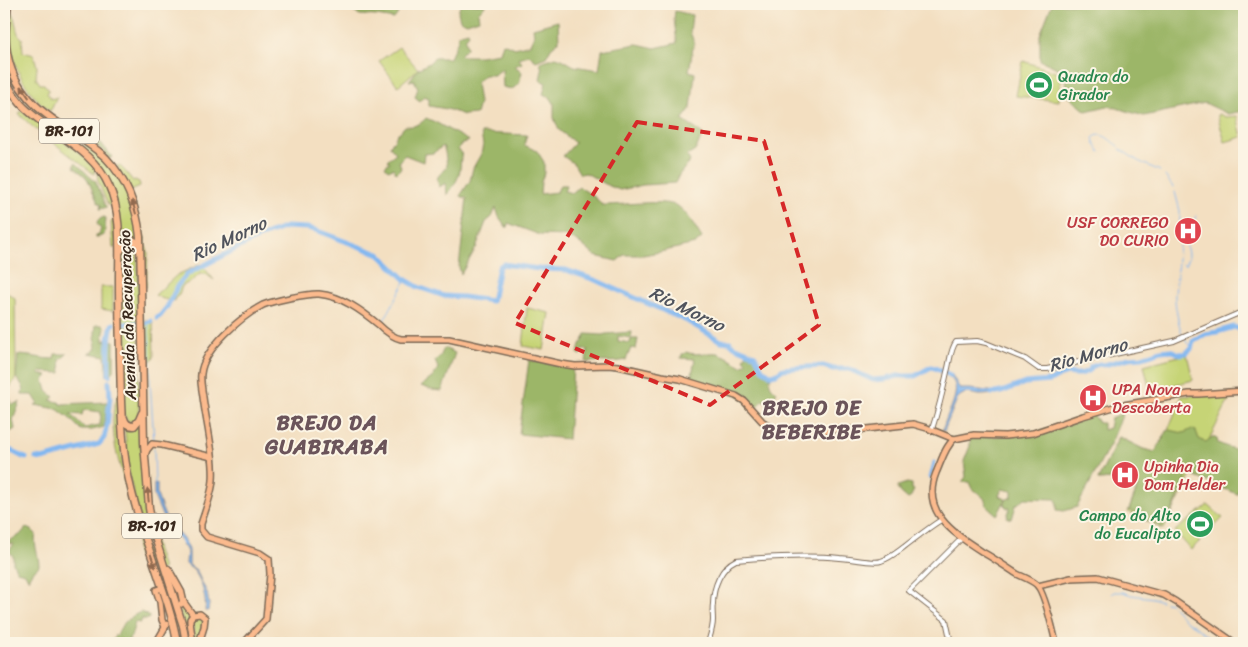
<svg xmlns="http://www.w3.org/2000/svg" width="1248" height="647" font-family="Sriracha,sans-serif">
<style>
.green{fill:#c6d476;stroke:#807f4a}
.forest{fill:#9cb667;stroke:#6c7042;fill-rule:evenodd}
.water{fill:#82b7f0;stroke:#5e7087}
.lines{fill:none;stroke-linecap:round;stroke-linejoin:round}
.stream{stroke:#82b7f0;stroke-width:1}
.canal{stroke:#82b7f0;stroke-width:3}
.river{stroke:#82b7f0;stroke-width:5}
.minor-casing{stroke:#7b6957;stroke-width:6}
.major-casing{stroke:#7b6957;stroke-width:8}
.highway-casing{stroke:#7b6957;stroke-width:9}
.minor{stroke:#fff;stroke-width:4}
.major{stroke:#fbba8d;stroke-width:5}
.highway{stroke:#fbba8d;stroke-width:6}
.oneway{fill:#916b50}
.marked{fill:none;stroke:#d62828;stroke-width:4;stroke-dasharray:10 6;stroke-linejoin:round}
.labels{text-anchor:middle;stroke-width:4;stroke-linejoin:round;paint-order:stroke}
.shield{fill:#fcf5e5;stroke:#75675a;stroke-width:1}
.shield-label{font-size:15px;font-weight:bold;fill:#3b2a1e}
.leisure-label{font-size:16px;fill:#27864d;stroke:#fcf5e5;text-anchor:start}
.health-label{font-size:16px;fill:#be3a42;stroke:#fcf5e5;text-anchor:start}
.street-label{font-size:16px;fill:#3b2a1e;stroke:#fcf5e5}
.water-label{font-size:18px;font-style:italic;fill:#50545d;stroke:#fcf5e5}
.district-label{font-size:21px;font-weight:bold;letter-spacing:1px;fill:#6b545a;stroke:#fcf5e5}
</style>
<rect width="100%" height="100%" fill="#fcf5e5"/>
<filter id="ink" filterUnits="userSpaceOnUse"><feTurbulence type="fractalNoise" baseFrequency=".02" numOctaves="2"/><feDisplacementMap in="SourceGraphic" scale="10" xChannelSelector="R" yChannelSelector="G"/><feConvolveMatrix kernelMatrix="1 2 1 2 8 2 1 2 1" color-interpolation-filters="sRGB"/></filter>
<filter id="wash" filterUnits="userSpaceOnUse"><feTurbulence type="fractalNoise" baseFrequency=".0096" numOctaves="4" result="noise"/><feDisplacementMap in="SourceGraphic" scale="20" xChannelSelector="R" yChannelSelector="G"/><feGaussianBlur stdDeviation="1.12" result="paint"/><feColorMatrix in="noise" values="0 0 0 0 0 0 0 0 0 0 0 0 0 0 0 0 0 1.4 0 .05"/><feComposite in="paint" operator="in"/></filter>
<g filter="url(#wash)">
<rect width="100%" height="100%" fill="#f3dfc1"/>
<g class="green">
<path d="M10 13H13L18 34 22 38 23 52 34 55 37 67 36 78 40 84H44L49 90 47 93 51 99 57 97 52 108 50 111C19 87 5 51 10 13Z"/>
<polygon points="399,47 418,69 398,86 379,61"/>
<polygon points="1023,61 1061,74 1059,101 1016,96"/>
<polygon points="22,111 80,153 95,168 94,174 33,127 21,116 19,113"/>
<polygon points="1218,114 1219,114 1226,117 1237,116 1242,137 1225,142 1218,118"/>
<polygon points="77,145 90,145 106,158 127,187 139,233 137,246 130,239 119,253 118,229 108,183"/>
<polygon points="119,165 125,171 133,181 135,180 139,182 140,185 140,187 131,191 118,168 117,166"/>
<polygon points="97,171 106,185 113,206 108,205 98,181"/>
<path d="M111 221H114C115 230 118 240 115 248H113Z"/>
<path d="M144 238H145L144 242 148 252 146 288C141 278 142 250 144 238Z"/>
<path d="M130 242 135 247 137 250 139 291V409C138 414 137 420 131 422L126 419 123 412 121 254 126 243Z"/>
<polygon points="201,264 214,280 206,274 200,274 192,281 191,281 188,283 182,286 179,295 175,298 174,301 163,299 155,295 177,275"/>
<polygon points="101,287 113,287 113,311 101,309"/>
<polygon points="4,291 15,298 16,378 7,392 4,390"/>
<polygon points="527,308 550,313 544,350 523,346"/>
<polygon points="145,320 148,320 153,323 154,358 148,363 145,362"/>
<polygon points="1187,354 1193,380 1150,391 1144,365"/>
<path d="M119 393 121 454 129 491C119 469 110 433 114 409 115 403 117 398 119 393Z"/>
<polygon points="1232,394 1164,529 1128,512 1138,486 1135,472 1117,470 1113,479 1098,480 1119,437 1143,449 1155,452 1168,430 1182,396"/>
<path d="M141 419C140 454 143 490 150 524 153 539 158 554 163 569L158 571 139 515 129 476 124 423 127 426Z"/>
<polygon points="1208,505 1223,518 1191,550 1175,531"/>
<path d="M142 538 152 568C138 563 137 556 137 542Z"/>
<polygon points="172,582 188,611 193,643 188,643"/>
<polygon points="196,616 199,616 204,620 197,643 195,643 192,619"/>
</g>
<g class="forest">
<polygon points="337,4 402,4 397,15 394,19 377,16 360,15 348,9 344,11"/>
<polygon points="461,4 486,4 478,13 479,19 467,23 460,20 458,12"/>
<polygon points="1052,4 1244,4 1244,109 1242,111 1228,114 1205,103 1144,116 1113,107 1107,106 1086,111 1067,95 1064,71 1040,60 1040,35"/>
<polygon points="675,11 692,15 690,32 694,42 689,71 695,73 691,108 682,120 703,134 695,151 687,156 690,161 679,175 675,183 643,185 620,190 609,186 586,173 580,174 574,164 563,156 575,143 559,130 554,118 554,103 550,97 543,94 546,83 540,80 542,70 540,62 556,57 562,59 574,66 599,70 602,50 637,44 655,48 677,43 674,19"/>
<polygon points="558,21 559,41 551,48 546,57 536,61 529,55 518,58 522,63 515,66 522,72 519,84 512,89 503,87 502,69 494,75 484,75 476,83 479,103 476,114 464,115 447,109 429,106 429,98 424,96 420,101 415,97 418,88 414,80 409,81 418,69 429,63 434,58 450,58 458,40 458,34 468,31 469,34 465,39 467,48 460,55 462,56 480,56 500,53 503,43 515,48 530,44 534,35 533,28"/>
<path d="M426 118 437 123 469 141 461 144 458 150 462 153C460 160 461 163 460 169 459 179 453 187 447 195L446 183 439 187 437 178 447 166 445 152 443 146 433 153 424 154 423 162 405 155 399 161 401 168 396 173 393 168 388 170 385 166 390 162 387 160 396 153 390 146 393 141 395 139 397 134 400 132 405 126C414 127 420 125 426 118Z"/>
<polygon points="83,121 87,124 86,128 91,132 88,135 101,143 112,157 109,159 104,152 72,127 71,125 72,124 77,126"/>
<path d="M481 133 527 135 524 145 537 151 544 162V173L541 182 540 194 557 192 560 185H567L564 191 572 193 579 187 592 195 601 203V205C618 206 667 198 679 207 689 215 695 227 702 238L695 244 660 252 643 255H624L617 261 595 256 581 244 567 236 540 235 508 223 507 228 499 217 496 208 492 217 486 222 476 248 461 274 459 267 467 198 460 196 470 181 473 168 481 154 483 145Z"/>
<path d="M75 163C83 168 90 179 96 181 96 190 105 196 104 204L107 207 100 209 101 205 98 203 88 180 85 176 74 167Z"/>
<polygon points="104,217 106,218 105,230 104,235 96,238 96,235 99,234 101,229 97,224 98,220"/>
<polygon points="96,325 103,325 105,328 103,337 104,342 105,340 114,341 114,371 110,375 107,376 105,356 89,353 93,352 96,348 95,333"/>
<path d="M632 332 631 338 618 336V341L630 343 631 339H638L636 349 631 348 626 360C613 363 600 361 586 362L588 350H582L580 355 578 354 580 344 582 343 586 334 602 335 606 334Z"/>
<polygon points="444,348 455,353 442,391 432,390 421,386 433,377 438,368 435,361 441,355"/>
<path d="M686 352C695 356 706 352 717 353 721 354 725 356 729 358V359L742 366 744 364H745L747 362 744 359 747 353 755 356 761 369 771 377C767 383 772 388 777 392L772 398 770 397 765 402 763 400 754 410 743 398 736 394 691 380 695 359 681 358 682 354H684Z"/>
<path d="M55 354H67L60 360 61 373 40 372 39 374 48 376 44 380 47 391 54 397 50 400 59 402 62 405V404L108 402 104 427 92 430H81L68 417 57 409 35 405 38 403 33 395H22V392L24 390 22 385 16 378 18 355C30 355 41 359 54 359ZM85 410 101 412 100 425 94 426 85 428 70 414 82 415 83 411Z"/>
<polygon points="529,360 573,368 568,439 519,434"/>
<polygon points="4,396 10,398 12,405 20,402 13,420 15,429 9,433 4,434"/>
<polygon points="1123,413 1111,443 1077,507 1064,511 1057,510 1057,501 1055,499 1025,498 1016,505 1012,519 1007,517 1010,508 1007,508 1004,505 1007,499 1012,497 1012,491 1002,489 999,496 1006,499 997,515 987,506 984,498 971,487 969,482 962,482 966,477 964,461 970,446 970,437 1029,435 1094,414 1095,419 1097,419 1098,423 1103,423 1103,430 1109,428 1111,418"/>
<path d="M1192 429 1196 431 1199 439 1206 442 1212 437 1217 439 1218 443C1227 447 1234 450 1244 450V478L1237 494 1188 474 1171 514 1161 528 1129 510 1138 486 1135 472 1117 470 1113 479 1098 480 1119 437 1143 449 1155 452 1168 430 1184 433Z"/>
<polygon points="907,483 912,484 912,489 914,490 910,498 908,499 900,492 900,489 898,491 898,486"/>
<path d="M26 528 32 530 36 534C33 545 39 555 39 566L32 572 28 579 25 573 17 571 13 563V556L9 551 14 544 5 543 20 535Z"/>
<path d="M141 612 150 617 146 620 142 618V620L140 623 135 622 131 637 128 639 132 642 131 643H124L120 639 116 641 115 643H111V641L114 639 115 635 117 636C120 624 131 616 141 612Z"/>
<polygon points="275,637 295,639 294,642 261,643 260,642 266,639 269,640 273,640"/>
</g>
<g class="water">
<path d="M949 373 952 375 960 389H970L997 392V394C992 394 986 395 980 395 971 394 964 390 957 399L944 431H942C945 423 947 415 951 408 955 397 960 384 948 376Z"/>
<path d="M154 484H157V495L162 509 167 521 183 539 187 545 189 550V565L196 570 207 593 209 604 208 611H205C207 600 202 581 195 572 193 569 189 567 186 564L187 552 185 548 178 538 166 525 154 496Z"/>
</g>
<g class="lines">
<g class="stream">
<polyline points="886,4 890,10"/>
<polyline points="1120,149 1138,161 1160,171"/>
<path d="M1100 152 1094 143 1093 138C1102 130 1110 141 1118 146"/>
<polyline points="1165,176 1173,187"/>
<polyline points="1175,192 1180,211 1179,243"/>
<polyline points="1193,223 1196,216"/>
<polyline points="1178,253 1179,246"/>
<path d="M1178 257C1178 270 1176 282 1175 294 1174 303 1179 326 1182 334"/>
<path d="M1183 264 1185 265C1192 252 1184 250 1187 239 1188 235 1191 232 1192 227"/>
<polyline points="148,322 150,346 150,381 154,441"/>
<polyline points="382,324 406,280"/>
<polyline points="1185,339 1187,343 1191,347"/>
<polyline points="154,448 155,483"/>
<polyline points="1111,594 1114,592 1123,592 1131,595 1153,598 1161,601"/>
<polyline points="1165,602 1170,603 1185,620 1219,643"/>
</g>
<polyline class="canal" points="930,478 934,462"/>
<g class="river">
<polyline points="157,318 160,316 167,307 178,285 187,274 259,237 286,227 307,228 315,230 379,254 406,280 418,287 444,296 463,297 492,301 499,267 503,264 539,269 566,270 595,280 687,321 721,341 730,342 734,346 755,355 762,369 771,375 776,374 783,369 793,368 823,366 833,369 849,369 873,380 885,379 898,376 915,376 931,367 935,368 950,375"/>
<polyline points="146,323 151,321"/>
<polyline points="123,324 137,323"/>
<path d="M109 375C109 359 107 341 112 325L114 324"/>
<polyline points="992,393 997,393 1004,391 1025,383 1050,381 1059,376 1068,373 1074,374 1081,374 1090,370 1091,367 1099,364 1104,365 1129,358 1142,357 1161,351 1170,350 1177,353 1183,354 1186,353 1191,349 1193,341 1196,339 1201,337 1205,334 1217,332 1234,327 1244,331"/>
<polyline points="107,426 110,397 109,382"/>
<polyline points="4,447 23,457 26,458"/>
<polyline points="36,458 42,459 99,444 104,438 106,430"/>
</g>
</g>
</g>
<g filter="url(#ink)">
<g class="lines">
<g class="minor-casing">
<g id="minor">
<path d="M932 429C938 411 943 391 947 372 950 362 950 350 956 342L977 341 986 343 1025 359 1039 369H1047L1174 341 1237 314 1244 312"/>
<path d="M708 643C710 636 713 628 713 620 713 614 712 609 713 604 713 587 721 567 736 560 770 557 806 555 840 558 849 558 875 564 881 561 890 558 897 552 904 547 916 538 928 528 941 520"/>
<polyline points="951,643 946,620 909,591 962,538"/>
</g>
</g>
<g class="major-casing">
<g id="major">
<path d="M954 439C945 447 941 462 936 473 920 513 955 534 984 553 995 559 1006 567 1017 574 1023 577 1032 580 1037 585 1045 593 1053 631 1056 643"/>
<polyline points="145,455 147,450 152,444 162,445 212,457"/>
<polyline points="1038,586 1071,578 1098,577 1156,593 1164,595 1176,602 1235,643"/>
<polyline points="162,588 156,590 160,602 162,620 165,627"/>
<polyline points="181,604 183,601 193,615"/>
<polyline points="193,615 200,614 205,618 204,627 199,643"/>
<polyline points="193,615 190,619 190,622 193,643"/>
<polyline points="156,643 167,624"/>
<path d="M244 643 266 619 270 574 269 559 260 553 207 537 201 530V524C205 511 212 494 213 480 215 456 206 422 203 397 202 389 200 382 201 374 203 349 242 316 263 305 273 301 309 293 319 294 342 296 362 311 379 325 386 332 392 337 401 339H449L561 364 575 366 608 365 618 366 662 376 680 379 736 396 744 401 762 421 768 425 774 428 783 430 806 432 839 429 858 430 913 424 927 428 954 439 974 435 1005 436 1033 433 1083 416 1117 406 1189 394H1199L1244 391"/>
</g>
</g>
<g class="highway-casing">
<g id="highway">
<path d="M8 4C6 21 4 40 8 57 16 97 48 117 79 137 88 144 98 150 106 158 127 180 137 207 140 237L144 443 149 508 151 520 155 537 183 626 186 643"/>
<path d="M4 75C8 85 14 96 21 104 48 133 93 148 109 186 122 214 119 249 119 279 119 320 120 360 121 401 122 427 123 454 129 480 136 514 149 548 160 581 167 601 174 622 177 643"/>
<polyline points="121,250 124,242 129,239 135,241 138,249"/>
<path d="M124 418C125 423 128 426 134 426L139 420 142 413"/>
<polyline points="168,569 181,592 183,601"/>
</g>
</g>
<use href="#minor" class="minor"/>
<use href="#major" class="major"/>
<use href="#highway" class="highway"/>
</g>
<defs><path id="oneway-solid" d="M-6-.8H1V-3.2L6.5 0L1 3.2V.8H-6Z" transform="scale(1.25)"/></defs>
<g class="oneway">
<use href="#oneway-solid" transform="translate(25 92) rotate(-125)"/>
<use href="#oneway-solid" transform="translate(134 207) rotate(-106)"/>
<use href="#oneway-solid" transform="translate(148 495) rotate(-96)"/>
<use href="#oneway-solid" transform="translate(153 561) rotate(71)"/>
</g>
</g>
<path class="marked" d="M637 122 764 141 819 325 710 405 515 323Z"/>
<defs>
<g id="stadium-disc" transform="scale(1.4375)"><circle r="9.5" fill="#2e9e5b" stroke="#fcf5e5"/><path d="M0-5a6.5 5 0 1 0 0 10a6.5 5 0 1 0 0-10ZM-3.5-1.8h7v3.6h-7Z" fill="#fff"/></g>
<g id="hospital-disc" transform="scale(1.4375)"><circle r="9.5" fill="#e0444e" stroke="#fcf5e5"/><path d="M-5-5h3v3.5h4V-5h3V5h-3V1.5h-4V5h-3Z" fill="#fff"/></g>
</defs>
<g fill-rule="evenodd">
<use href="#stadium-disc" x="1039" y="85"/>
<use href="#hospital-disc" x="1188" y="231"/>
<use href="#hospital-disc" x="1093" y="398"/>
<use href="#hospital-disc" x="1125" y="475"/>
<use href="#stadium-disc" x="1200" y="524"/>
</g>
<g class="labels">
<g class="shield">
<rect x="39" y="118.5" width="60" height="25" rx="4"/>
<rect x="122" y="513.5" width="60" height="25" rx="4"/>
</g>
<g class="shield-label">
<text x="69" y="136">BR-101</text>
<text x="152" y="531">BR-101</text>
</g>
<g class="leisure-label">
<text x="1058" y="82">Quadra do<tspan x="1058" dy="18">Girador</tspan></text>
<text x="1181" y="521" text-anchor="end">Campo do Alto<tspan x="1181" dy="18">do Eucalipto</tspan></text>
</g>
<g class="health-label">
<text x="1169" y="228" text-anchor="end">USF CORREGO<tspan x="1169" dy="18">DO CURIO</tspan></text>
<text x="1112" y="395">UPA Nova<tspan x="1112" dy="18">Descoberta</tspan></text>
<text x="1144" y="472">Upinha Dia<tspan x="1144" dy="18">Dom Helder</tspan></text>
</g>
<g class="street-label">
<text transform="translate(127 315) rotate(-92)" y="6">Avenida da Recuperação</text>
</g>
<g class="water-label">
<text transform="translate(229 239) rotate(-25)" y="6">Rio Morno</text>
<text transform="translate(687 309) rotate(26)" y="6">Rio Morno</text>
<text transform="translate(1088 355) rotate(-16)" y="6">Rio Morno</text>
</g>
<g class="district-label">
<text x="812" y="415">BREJO DE<tspan x="812" dy="24">BEBERIBE</tspan></text>
<text x="327" y="430">BREJO DA<tspan x="327" dy="24">GUABIRABA</tspan></text>
</g>
</g>
<rect width="1248" height="647" fill="none" stroke="#fcf5e5" stroke-width="20"/>
</svg>
